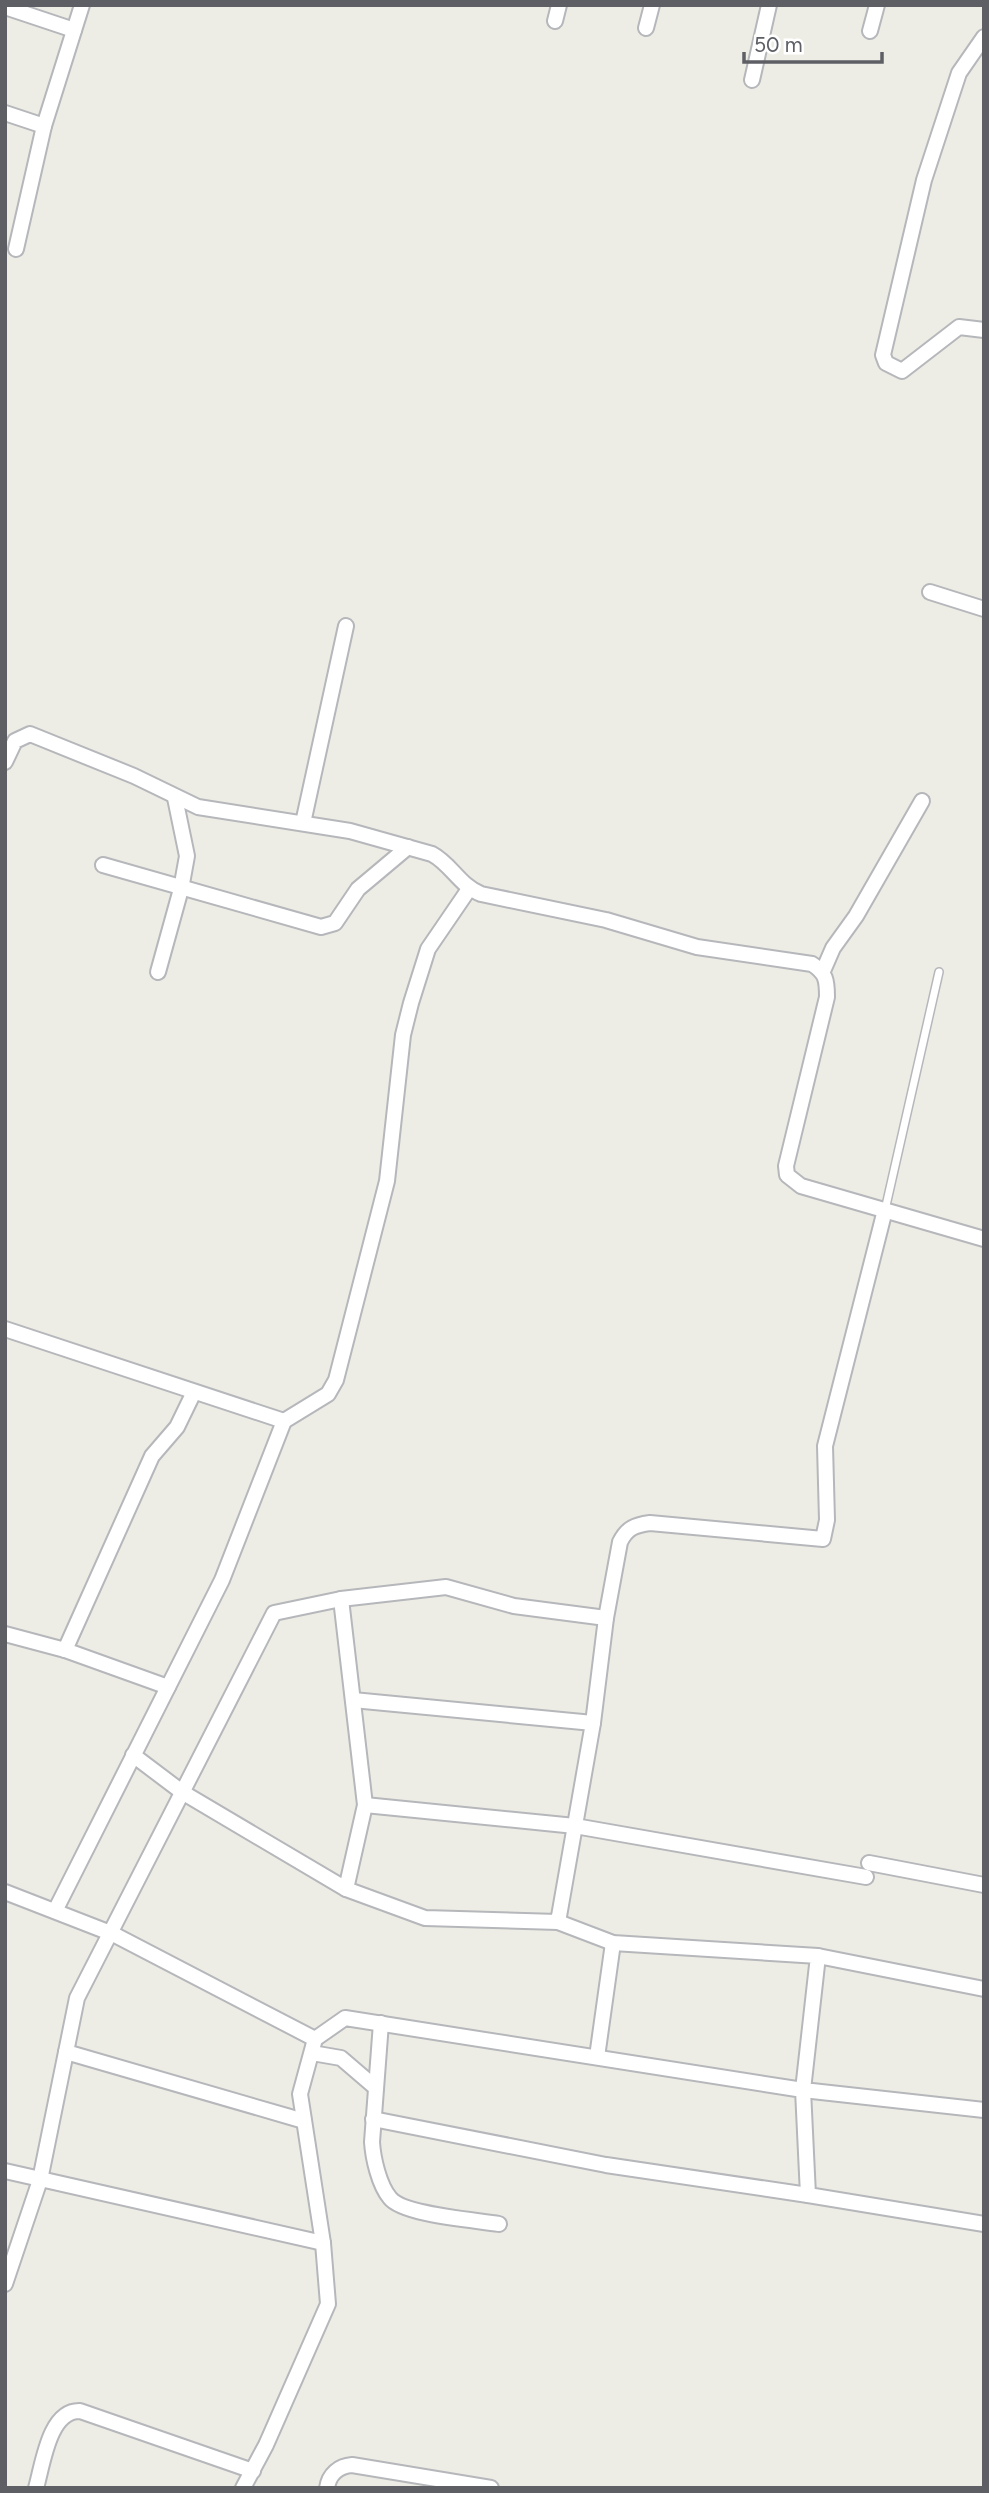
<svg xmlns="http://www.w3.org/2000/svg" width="989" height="2493" font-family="Figtree,sans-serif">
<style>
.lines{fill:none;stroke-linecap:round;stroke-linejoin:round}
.lane-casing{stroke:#b5b7bb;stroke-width:10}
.street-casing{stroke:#b5b7bb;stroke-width:18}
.lane{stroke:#fff;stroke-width:7}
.street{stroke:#fff;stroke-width:14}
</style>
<rect width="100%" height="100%" fill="#eeede5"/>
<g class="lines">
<g class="lane-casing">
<polyline id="lane" points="885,1210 939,972"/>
</g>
<g class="street-casing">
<g id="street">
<polyline points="5,7 74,30"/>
<polyline points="555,21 559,5"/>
<polyline points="646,28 652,5"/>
<polyline points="870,31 877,5"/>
<polyline points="984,37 959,73 924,180 883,355 886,363 902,371 959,327 984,330"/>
<polyline points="752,80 769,5"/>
<polyline points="5,113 44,126"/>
<polyline points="16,249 44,126 82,5"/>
<polyline points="930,592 984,609"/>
<path d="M5 762 15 741 30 734 134 776 198 807 350 831 432 854C451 864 460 886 481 894L606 920 697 947 812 964C826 973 827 980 827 997L786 1166 787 1175 801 1186 984 1239"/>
<polyline points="303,823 346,626"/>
<polyline points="103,865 321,927 335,923 358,889 408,847"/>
<polyline points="823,971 833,948 856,916 922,801"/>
<polyline points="158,972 181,889 187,856 175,798"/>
<polyline points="5,1329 284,1421"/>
<path d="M341 1599 365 1805 346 1889 425 1918 558 1922 593 1723 606 1618 620 1542C627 1528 635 1525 650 1523L823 1539 827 1520 825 1446 885 1210"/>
<polyline points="5,1634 65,1650 168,1687"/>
<polyline points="65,1650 152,1456 177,1427 194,1392"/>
<polyline points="353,1700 593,1723"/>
<polyline points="133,1755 182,1792 346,1889"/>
<polyline points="365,1805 575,1826 866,1877"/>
<polyline points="869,1863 984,1885"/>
<polyline points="5,1892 113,1934 315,2039"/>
<polyline points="55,1911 222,1580 284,1421 328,1394 336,1380 387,1181 403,1035 411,1003 428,949 469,889"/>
<polyline points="558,1922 613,1943 818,1956 803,2090 984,2110"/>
<polyline points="818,1956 984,1989"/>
<path d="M381 2023 372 2142C373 2158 379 2185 390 2198 403 2215 476 2220 499 2224"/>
<polyline points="66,2052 304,2121"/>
<polyline points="312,2053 341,2058 376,2088"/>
<polyline points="597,2057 613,1943"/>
<polyline points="373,2119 606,2165 808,2195"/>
<polyline points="5,2171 323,2243"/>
<polyline points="5,2284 40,2180 77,1998 274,1613 341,1599 446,1587 514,1606 606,1618"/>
<path d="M36 2488C43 2464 49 2410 80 2411L253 2471"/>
<polyline points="243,2488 266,2445 328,2304 323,2243 300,2094 315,2039 345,2018 803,2090 808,2195 984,2224"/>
<path d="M327 2488C329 2474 339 2466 352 2465L491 2488"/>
</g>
</g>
<use href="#lane" class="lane"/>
<use href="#street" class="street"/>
</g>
<rect width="989" height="2493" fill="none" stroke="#5d5f65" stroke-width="14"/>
<path d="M744 52v10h138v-10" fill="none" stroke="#5d5f65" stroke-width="3.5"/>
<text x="754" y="52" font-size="21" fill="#5d5f65" stroke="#ffffff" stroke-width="5" paint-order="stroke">50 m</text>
</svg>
